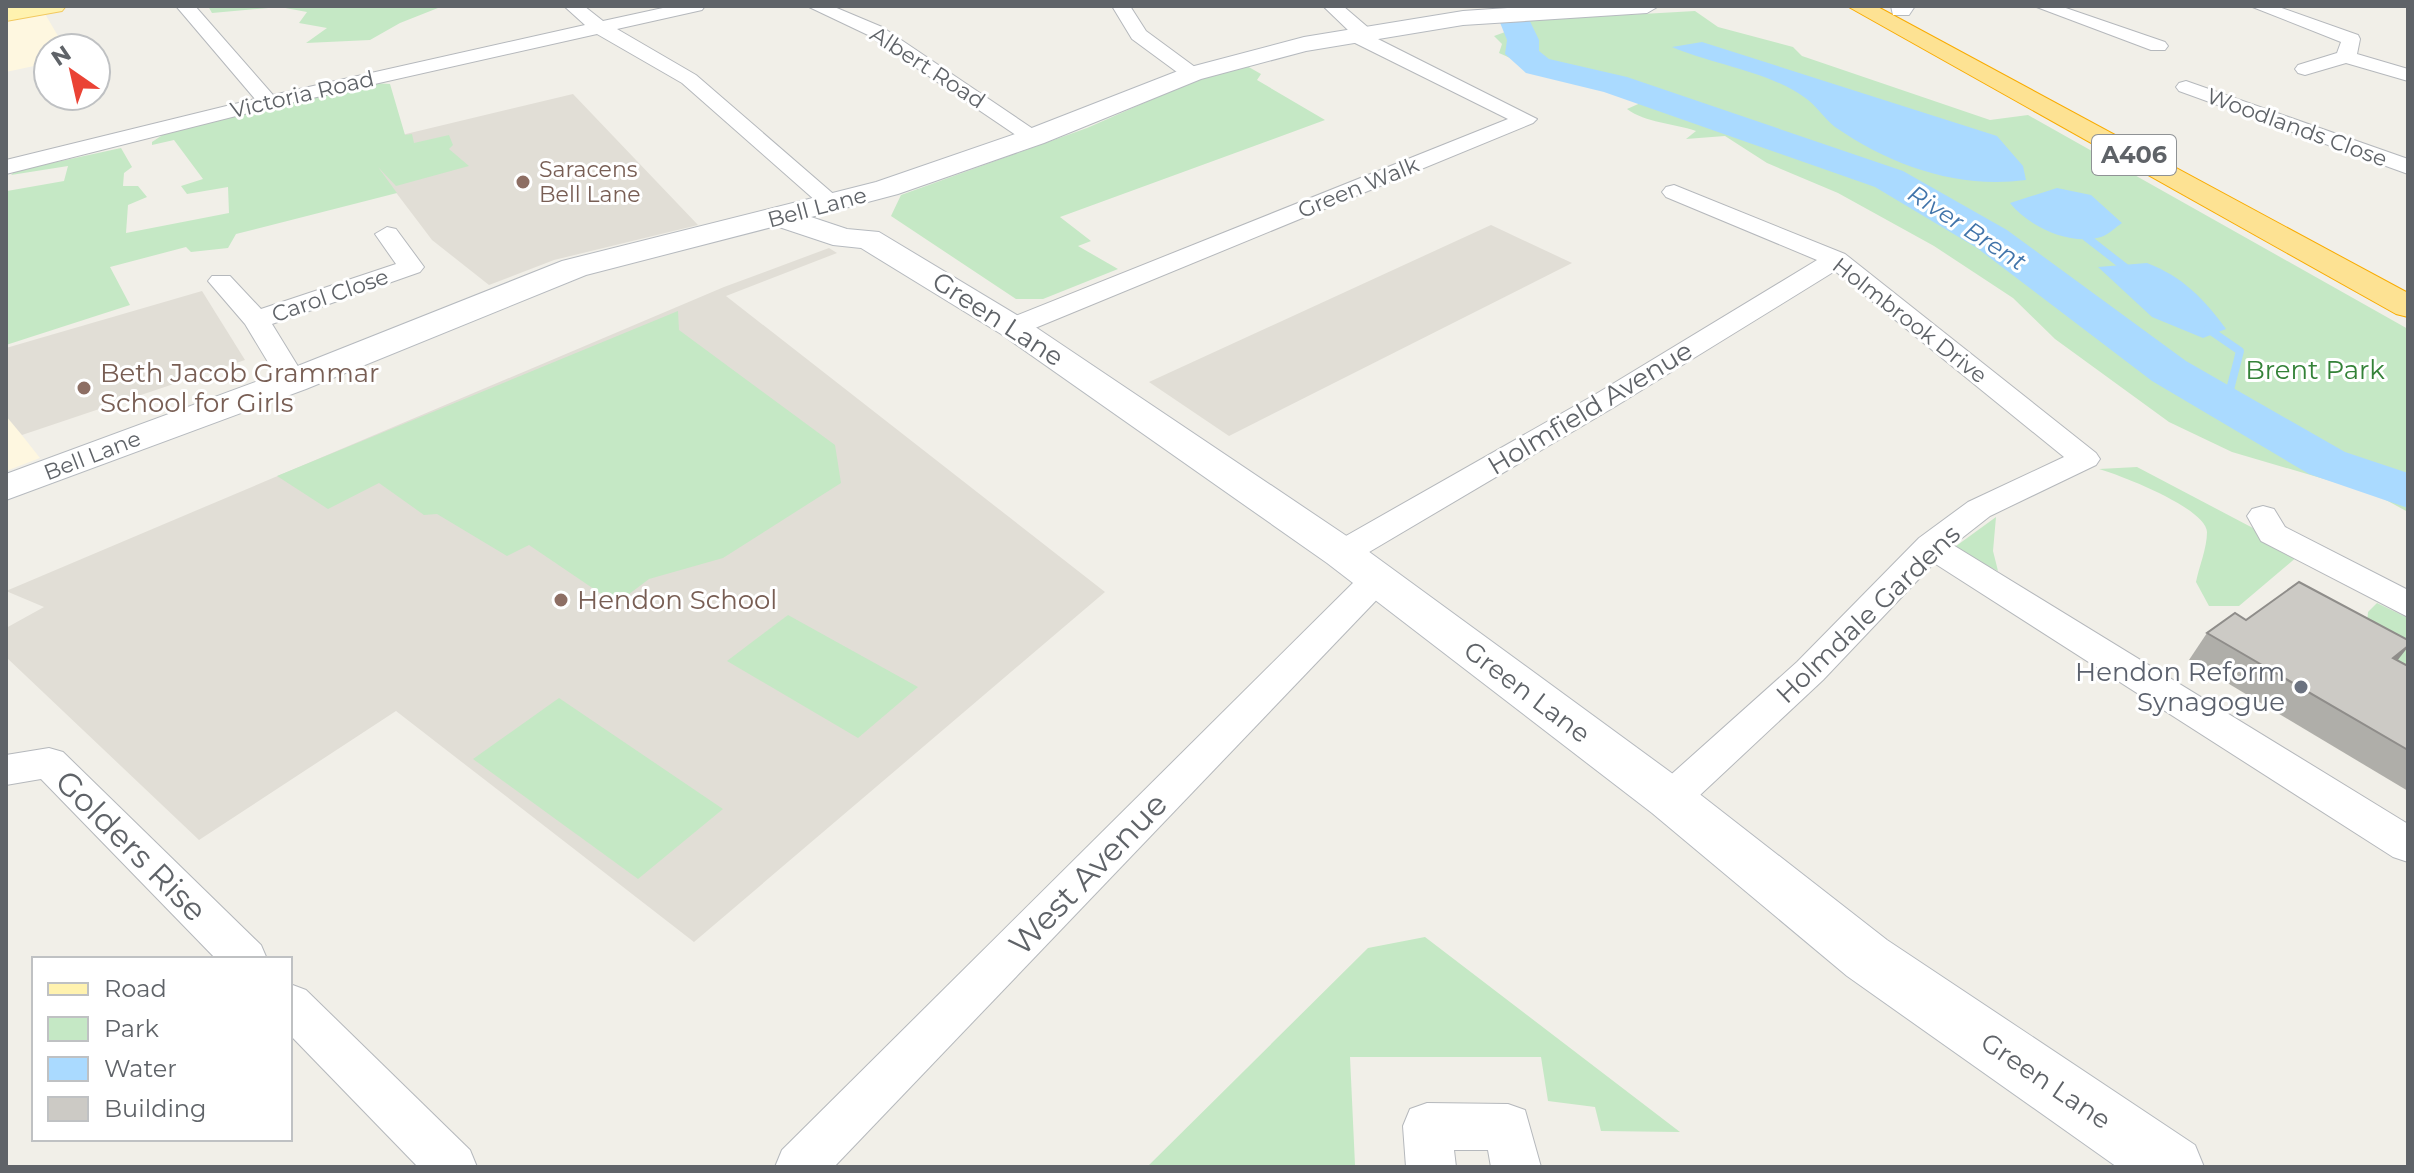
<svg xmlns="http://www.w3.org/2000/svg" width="2414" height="1173" font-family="Montserrat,sans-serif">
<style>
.commercial{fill:#fef7e0}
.education{fill:#e1ded6}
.green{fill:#c5e8c5}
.water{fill:#aadaff}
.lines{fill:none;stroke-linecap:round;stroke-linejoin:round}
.stream{stroke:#aadaff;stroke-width:8}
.river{fill:#aadaff;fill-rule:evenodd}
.street-casing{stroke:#b5b8bc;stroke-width:2}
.secondary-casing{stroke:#b6babf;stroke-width:2}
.primary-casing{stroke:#f2c960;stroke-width:2}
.highway-casing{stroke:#f9ab00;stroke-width:2}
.street{fill:#fff;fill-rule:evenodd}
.secondary{fill:#fff;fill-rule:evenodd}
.primary{fill:#fff2af;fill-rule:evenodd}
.highway{fill:#fde293;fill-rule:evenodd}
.wall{fill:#afaea9}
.shaded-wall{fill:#8f8d8a}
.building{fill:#cccac5;stroke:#8f8d8a;stroke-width:2}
.education-dot{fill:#8d6e63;stroke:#fff;stroke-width:3}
.worship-dot{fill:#6b7280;stroke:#fff;stroke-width:3}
.labels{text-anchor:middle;stroke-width:6;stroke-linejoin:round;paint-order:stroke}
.far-street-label{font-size:22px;fill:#5f6368;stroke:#fff}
.far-education-label{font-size:22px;fill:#785e54;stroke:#fff;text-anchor:start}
.shield{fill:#fff;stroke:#8f9295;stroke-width:2}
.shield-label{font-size:24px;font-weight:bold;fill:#5f6368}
.far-water-label{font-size:24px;font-style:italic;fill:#4174aa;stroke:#fff}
.street-label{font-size:26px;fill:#5f6368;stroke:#fff}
.park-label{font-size:26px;fill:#348238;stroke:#fff}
.education-label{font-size:26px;fill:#785e54;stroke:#fff;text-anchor:start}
.worship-label{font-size:26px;fill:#5b616d;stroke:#fff;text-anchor:end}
.near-street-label{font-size:32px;fill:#5f6368;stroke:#fff}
</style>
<rect width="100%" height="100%" fill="#f1efe8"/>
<g class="commercial">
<polygon points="44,12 65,48 48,48 48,63 6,72 6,19"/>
<polygon points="6,415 40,458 6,471"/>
</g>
<g class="education">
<polygon points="573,94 698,225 554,260 489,285 432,240 360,145"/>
<polygon points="1491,225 1572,263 1229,436 1149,382"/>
<polygon points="829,248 837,253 726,296 1105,592 694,942 396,711 199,840 6,657 6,628 44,607 6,591 724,287"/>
<polygon points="202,291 245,360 22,435 6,416 6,348"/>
</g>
<g class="green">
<polygon points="208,6 443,6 400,23 370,40 306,43 327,28 299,23 307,12 280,7 212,13"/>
<path d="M1695 11 1718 27 1793 47 1802 56 1990 120 2028 115 2408 329V512L2375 494 2232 452 2169 422 2055 339 2013 298 1934 246 1838 193 1767 163 1725 136 1686 139 1696 131C1673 123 1646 123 1627 109L1645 101C1612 77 1566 80 1529 67 1519 63 1509 57 1499 53L1502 44 1494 36 1508 31 1501 22Z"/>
<polygon points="1247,66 1261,74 1257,80 1325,120 1060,217 1091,241 1078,246 1118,269 1043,299 1016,299 891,216 901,195 1087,128 1203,77"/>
<polygon points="373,83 390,84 405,135 412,134 414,143 449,135 453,145 449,149 469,166 396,186 378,167 397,193 236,234 228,248 191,252 186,247 110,267 130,305 6,345 6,188 7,191 64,181 68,166 11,175 15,171 121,148 132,167 124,173 123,186 138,186 147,197 128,205 126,233 229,213 228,187 187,194 181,186 203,179 174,140 152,145 152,142 164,134"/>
<polygon points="678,311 679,330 835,445 841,483 723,558 649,579 616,604 529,545 507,556 437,514 424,515 379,483 328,509 277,476"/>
<path d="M2137 467 2270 537 2298 556 2239 606H2209L2196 582C2199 567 2207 548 2207 532 2206 508 2120 475 2099 469Z"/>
<polygon points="1996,517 1993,551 1998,571 1952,549"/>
<polygon points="2377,603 2408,618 2408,673 2365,647 2368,612"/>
<polygon points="788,615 918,687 858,738 727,661"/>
<polygon points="559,698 723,809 638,879 473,759"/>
<polygon points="1425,937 1680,1132 1601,1131 1595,1107 1548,1101 1541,1057 1350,1057 1355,1165 1147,1167 1368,948"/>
</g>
<g class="water">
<path d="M1702 42 1997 136 2023 166 2026 180C1957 189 1892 166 1835 127 1824 118 1816 105 1804 97 1770 72 1711 64 1672 47Z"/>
<path d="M2057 188 2091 195 2122 223C2116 227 2108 235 2101 237 2070 246 2029 227 2010 203Z"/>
<path d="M2147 263C2183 277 2203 298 2226 329L2203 338 2152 317 2098 267Z"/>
</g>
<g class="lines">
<g class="stream">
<polyline points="2086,237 2131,272"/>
<polyline points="2208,329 2240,351 2226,405"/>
</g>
<polygon class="river" points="1515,11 1526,13 1539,40 1539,51 1549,59 1627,77 1903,171 2007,230 2186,361 2345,452 2408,473 2408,508 2309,474 2152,381 1977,248 1875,187 1604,92 1526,73 1505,54 1507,40 1499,20 1504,13"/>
<g class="street-casing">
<g id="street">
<polygon points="176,6 195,6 273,95 585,25 564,6 584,6 603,21 672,6 705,6 702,10 617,29 696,75 845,204 841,209 825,209 682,83 597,34 268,108 6,174 6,160 255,99"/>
<polygon points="807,6 832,6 882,27 1045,137 1042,142 1026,142 868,35"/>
<polygon points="1112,6 1130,6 1146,31 1199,70 1202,74 1199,78 1185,78 1132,39"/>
<polygon points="1323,6 1343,6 1371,30 1372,36 1537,119 1533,123 1023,333 1003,333 1000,327 1003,321 1508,119 1347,39 1345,35 1349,31"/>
<polygon points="2034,6 2060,6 2165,42 2168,46 2165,50 2151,50"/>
<polygon points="2250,6 2276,6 2358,35 2360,39 2357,54 2408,69 2408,81 2346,63 2305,75 2298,73 2295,69 2298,65 2337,53 2341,42"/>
<polygon points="2186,81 2408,159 2408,174 2179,91 2176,87 2179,83"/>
<polygon points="1674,185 1845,254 2096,453 2100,459 2096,465 1990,516 1953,545 2408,824 2408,862 2393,857 1934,563 1823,680 1684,810 1670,815 1656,810 1650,799 1656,788 1797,662 1919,538 1968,502 2064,457 1835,271 1616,406 1354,561 1342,564 1330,561 1325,553 1330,545 1596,394 1817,260 1666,197 1662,192 1666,187"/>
<polygon points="387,227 396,229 424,267 420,272 272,324 307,381 303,387 283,387 245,324 208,281 212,276 230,276 261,309 396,264 375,234"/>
<polygon points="2263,506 2274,509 2285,527 2408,590 2408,617 2261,541 2247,516 2252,509"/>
<polygon points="1376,569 1388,572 1393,580 1388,588 834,1167 775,1167 782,1150 1364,572"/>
<polygon points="49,748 63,752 261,945 267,959 216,959 41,779 6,785 6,755"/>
<polygon points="290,984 306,990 470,1150 477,1167 418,1167 290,1035"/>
<polygon points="1427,1103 1508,1104 1525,1110 1541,1167 1491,1167 1488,1150 1454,1150 1456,1167 1406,1167 1403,1126 1410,1109"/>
</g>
</g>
<g class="secondary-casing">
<g id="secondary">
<polygon points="1538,6 1659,6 1647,13 1463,25 1306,51 1201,79 1044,143 898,194 811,217 847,229 879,232 1025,320 1357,543 1688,785 1887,940 2195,1145 2204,1167 2117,1167 1847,976 1652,813 1327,563 1001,334 861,248 833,245 776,226 586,275 306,389 6,500 6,474 280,373 562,261 876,182 1024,131 1183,69 1304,37 1463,11"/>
<polygon points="1891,6 1915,6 1909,15 1893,15"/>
</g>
</g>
<g class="primary-casing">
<polygon id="primary" points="66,6 62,11 6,21 6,7"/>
</g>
<g class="highway-casing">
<polygon id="highway" points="1847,6 1876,6 2408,293 2408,317 2396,314"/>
</g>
<use href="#street" class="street"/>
<use href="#secondary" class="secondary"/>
<use href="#primary" class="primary"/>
<use href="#highway" class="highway"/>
</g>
<polygon class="wall" points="2246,620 2397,660 2408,666 2408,791 2189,660 2207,633"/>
<polygon class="shaded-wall" points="2408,646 2408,647 2390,670 2393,658"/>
<polygon class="building" points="2299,582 2408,640 2408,646 2393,658 2408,666 2408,750 2207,633 2235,613 2246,620"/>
<g class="education-dot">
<circle cx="523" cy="182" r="8"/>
<circle cx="84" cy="388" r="8"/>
<circle cx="561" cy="600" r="8"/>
</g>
<circle class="worship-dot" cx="2301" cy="687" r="8"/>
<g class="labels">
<g class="far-street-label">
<text transform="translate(928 67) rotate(33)" y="8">Albert Road</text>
<text transform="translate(302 94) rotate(-13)" y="8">Victoria Road</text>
<text transform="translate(2297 127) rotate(20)" y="8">Woodlands Close</text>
<text transform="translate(1358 187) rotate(-22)" y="8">Green Walk</text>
<text transform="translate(817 207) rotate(-15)" y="8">Bell Lane</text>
<text transform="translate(330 295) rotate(-19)" y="8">Carol Close</text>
<text transform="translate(1910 320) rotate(38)" y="8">Holmbrook Drive</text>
<text transform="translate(92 455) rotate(-21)" y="8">Bell Lane</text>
</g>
<g class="far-education-label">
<text x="539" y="177">Saracens<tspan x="539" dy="25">Bell Lane</tspan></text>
</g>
<rect class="shield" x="2092" y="135" width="84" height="40" rx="6"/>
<g class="shield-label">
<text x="2134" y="163">A406</text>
</g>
<g class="far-water-label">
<text transform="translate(1967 228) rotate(33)" y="8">River Brent</text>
</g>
<g class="street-label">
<text transform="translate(998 319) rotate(33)" y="9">Green Lane</text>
<text transform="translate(1590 408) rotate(-31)" y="9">Holmfield Avenue</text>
<text transform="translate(1868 614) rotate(-44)" y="9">Holmdale Gardens</text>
<text transform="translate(1527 692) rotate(37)" y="9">Green Lane</text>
<text transform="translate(2046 1081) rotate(34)" y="9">Green Lane</text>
</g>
<g class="park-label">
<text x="2315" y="379">Brent Park</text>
</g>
<g class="education-label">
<text x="100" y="382">Beth Jacob Grammar<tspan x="100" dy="30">School for Girls</tspan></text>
<text x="577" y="609">Hendon School</text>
</g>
<g class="worship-label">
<text x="2285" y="681">Hendon Reform<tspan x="2285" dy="30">Synagogue</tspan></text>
</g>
<g class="near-street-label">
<text transform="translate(131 846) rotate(45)" y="11">Golders Rise</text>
<text transform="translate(1088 874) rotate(-46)" y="11">West Avenue</text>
</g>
</g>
<rect width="2414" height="1173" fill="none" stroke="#5f6368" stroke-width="16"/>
<rect x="32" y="957" width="260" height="184" fill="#ffffff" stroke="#bfc1c3" stroke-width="2"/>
<rect x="48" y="983" width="40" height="12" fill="#fff2af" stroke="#bfc1c3" stroke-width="2"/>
<text x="104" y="997" font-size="24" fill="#5f6368">Road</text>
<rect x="48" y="1017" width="40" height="24" fill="#c5e8c5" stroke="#bfc1c3" stroke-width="2"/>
<text x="104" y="1037" font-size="24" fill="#5f6368">Park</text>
<rect x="48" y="1057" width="40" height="24" fill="#aadaff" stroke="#bfc1c3" stroke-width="2"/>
<text x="104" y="1077" font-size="24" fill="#5f6368">Water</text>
<rect x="48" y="1097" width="40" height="24" fill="#cccac5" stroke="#bfc1c3" stroke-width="2"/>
<text x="104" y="1117" font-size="24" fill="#5f6368">Building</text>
<g transform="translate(72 72) rotate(326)"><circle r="38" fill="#ffffff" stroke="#bfc1c3" stroke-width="2"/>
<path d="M0-6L14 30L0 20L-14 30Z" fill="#ea4335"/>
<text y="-12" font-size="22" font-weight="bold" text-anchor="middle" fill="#5f6368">N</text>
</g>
</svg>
